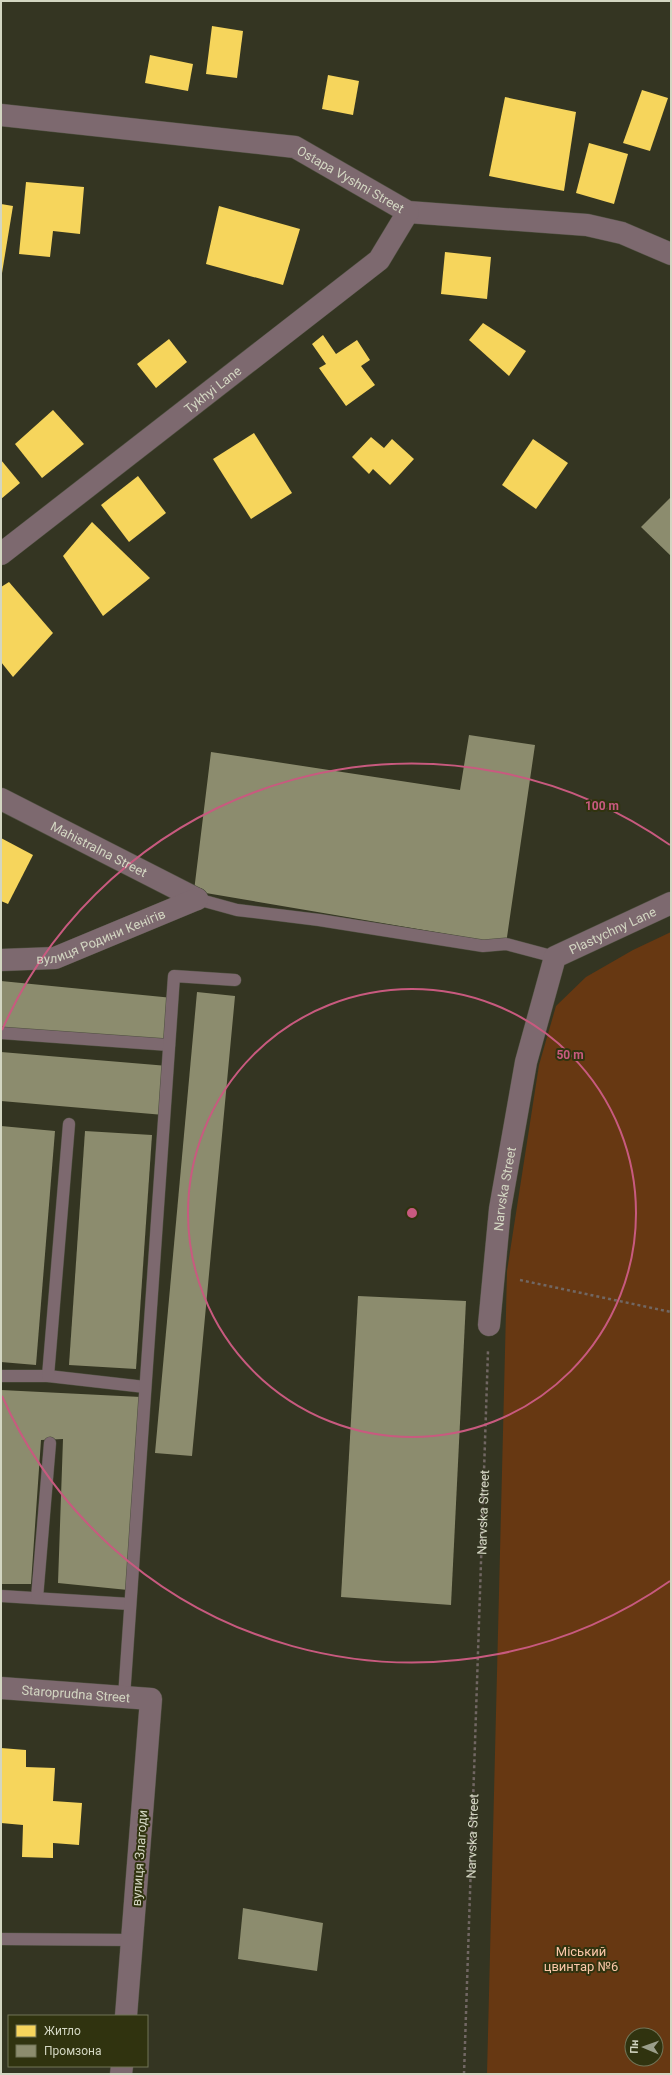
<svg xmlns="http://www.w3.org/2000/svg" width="672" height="2075" font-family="Roboto,sans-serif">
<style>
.green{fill:#673812;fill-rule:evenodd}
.homes{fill:#f6d55c}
.industry{fill:#8c8c6e}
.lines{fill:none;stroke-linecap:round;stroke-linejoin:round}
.lane-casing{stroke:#4f5040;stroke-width:13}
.street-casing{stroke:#4f5040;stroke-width:23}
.path{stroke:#716763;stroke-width:2.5;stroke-dasharray:3 3;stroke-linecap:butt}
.lane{stroke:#7d696f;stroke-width:12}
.street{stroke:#7d696f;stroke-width:22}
.ring{fill:none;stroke:#c85a7f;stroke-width:2}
.labels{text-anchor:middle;stroke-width:4;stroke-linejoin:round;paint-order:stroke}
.street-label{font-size:13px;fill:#d3d6c2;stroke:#30330f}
.park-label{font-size:13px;fill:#fbc8a9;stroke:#30330f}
.centre{fill:#c85a7f;stroke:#30330f;stroke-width:2}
.ring-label{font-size:12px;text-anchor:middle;font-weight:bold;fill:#c85a7f;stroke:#30330f;stroke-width:4;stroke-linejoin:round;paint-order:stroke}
</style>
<rect width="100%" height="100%" fill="#343522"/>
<path class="green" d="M671 932V2074H487L507 1271 539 1065 556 1006 586 977 633 950ZM632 2035H656V2059H632Z"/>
<g class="homes">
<polygon points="212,26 243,31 237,78 206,74"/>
<polygon points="150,55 193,64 188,91 145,83"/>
<polygon points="328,75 359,81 353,115 322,109"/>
<polygon points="642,90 668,98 650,151 623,143"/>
<polygon points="505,97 576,112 564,191 489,176"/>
<polygon points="589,143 628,154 614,204 576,193"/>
<polygon points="26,182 84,187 80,234 53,231 50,257 19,254"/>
<polygon points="1,204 13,206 2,273 1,273"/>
<polygon points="219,206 300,229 283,285 206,264"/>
<polygon points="445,252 491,257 487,299 441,294"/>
<polygon points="483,323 526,351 509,376 469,340"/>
<polygon points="323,335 336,354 357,340 370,360 361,366 375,385 346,406 319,368 326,364 312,344"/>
<polygon points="169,339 187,362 156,388 137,364"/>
<polygon points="53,410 84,444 42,478 15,444"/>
<polygon points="254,433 292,493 251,519 213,459"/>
<polygon points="371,437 384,448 392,439 414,459 390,485 373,469 369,474 352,457"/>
<polygon points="533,439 568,463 536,509 502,485"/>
<polygon points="1,460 20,483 1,499"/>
<polygon points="138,476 166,513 129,542 101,505"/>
<polygon points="92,522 150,578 103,616 63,556"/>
<polygon points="9,582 53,633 13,677 1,662 1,587"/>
<polygon points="1,838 33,855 8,904 1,901"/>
<polygon points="1,1748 26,1750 26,1767 55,1768 53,1801 82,1803 79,1845 53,1843 53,1858 22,1857 23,1825 1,1823"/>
</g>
<g class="industry">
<polygon points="671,497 671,556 641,527"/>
<polygon points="469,735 535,745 506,944 194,891 211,752 460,790"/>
<polygon points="1,981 173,998 169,1045 1,1028"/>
<polygon points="197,992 235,996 192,1456 155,1453"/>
<polygon points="1,1052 168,1066 164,1115 1,1101"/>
<polygon points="1,1126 55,1131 36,1365 1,1362"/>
<polygon points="85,1131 152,1135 136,1369 69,1365"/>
<polygon points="358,1296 466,1301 451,1605 341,1597"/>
<polygon points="1,1390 141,1397 128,1590 58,1583 63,1439 41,1440 31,1584 1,1584"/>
<polygon points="243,1908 323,1923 317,1971 238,1959"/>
</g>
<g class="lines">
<g class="lane-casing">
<g id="lane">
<polyline points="197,899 237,910 319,920 483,946 506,944 555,957"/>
<polyline points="1,1033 169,1045"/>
<polyline points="1,1376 48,1376 145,1387"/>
<polyline points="48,1376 69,1124"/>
<polyline points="1,1596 130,1604"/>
<polyline points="37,1598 50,1443"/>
<polyline points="124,1697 174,976 235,980"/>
<polyline points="1,1939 132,1940"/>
</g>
</g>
<g class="street-casing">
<g id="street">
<path id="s2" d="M1 115 295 147 408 212 587 225 622 233 671 254"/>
<path id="s3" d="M1 554 379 260 408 212"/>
<path id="s4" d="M1 799 197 899"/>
<path id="s5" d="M1 960 55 958 197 899"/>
<path id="s6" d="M489 1325 500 1209 526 1062 555 957 671 903"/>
<path id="s7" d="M1 1688 151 1699 126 2016"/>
<polyline points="121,2074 122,2066"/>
</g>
</g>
<g class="path">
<polyline points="520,1280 671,1312"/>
<path id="s1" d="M464 2074 488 1351"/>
</g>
<use href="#lane" class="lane"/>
<use href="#street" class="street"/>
</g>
<g class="ring">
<circle cx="412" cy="1213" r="224"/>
<path d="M670 1581A449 449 0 0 1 2 1396M2 1030A449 449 0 0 1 670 845"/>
</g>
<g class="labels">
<g class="street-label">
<text dy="5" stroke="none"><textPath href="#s2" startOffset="360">Ostapa Vyshni Street</textPath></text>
<text dy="5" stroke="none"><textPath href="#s3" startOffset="268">Tykhyi Lane</textPath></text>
<text dy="5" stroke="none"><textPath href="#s4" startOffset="110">Mahistralna Street</textPath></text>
<text dy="5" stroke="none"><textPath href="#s6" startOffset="438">Plastychny Lane</textPath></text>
<text dy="5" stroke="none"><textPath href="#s5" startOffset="104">вулиця Родини Кенігів</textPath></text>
<text dy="5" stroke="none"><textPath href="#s6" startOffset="137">Narvska Street</textPath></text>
<text dy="5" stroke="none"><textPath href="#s1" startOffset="562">Narvska Street</textPath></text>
<text dy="5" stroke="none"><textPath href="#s7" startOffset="75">Staroprudna Street</textPath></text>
<text dy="5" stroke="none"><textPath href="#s1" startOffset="238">Narvska Street</textPath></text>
<text transform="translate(139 1858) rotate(-86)" y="5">вулиця Злагоди</text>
</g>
<g class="park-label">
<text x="581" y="1956">Міський<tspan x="581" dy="15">цвинтар №6</tspan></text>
</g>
</g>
<circle cx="412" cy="1213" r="6" class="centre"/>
<g class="ring-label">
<text x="602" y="810">100 m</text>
<text x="570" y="1059">50 m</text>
</g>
<rect width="672" height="2075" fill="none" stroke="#d3d6c2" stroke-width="4"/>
<rect x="8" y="2015" width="140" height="52" fill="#30330f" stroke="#717457"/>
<rect x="16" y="2025" width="20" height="12" fill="#f6d55c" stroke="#717457"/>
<text x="44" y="2035" font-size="12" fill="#d3d6c2">Житло</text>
<rect x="16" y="2045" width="20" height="12" fill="#8c8c6e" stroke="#717457"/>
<text x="44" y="2055" font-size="12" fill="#d3d6c2">Промзона</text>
<g transform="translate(644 2047) rotate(272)"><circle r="19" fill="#30330f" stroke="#717457"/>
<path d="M0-3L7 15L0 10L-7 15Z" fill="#9b9e8a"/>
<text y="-6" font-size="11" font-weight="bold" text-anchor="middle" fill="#d3d6c2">Пн</text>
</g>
</svg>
